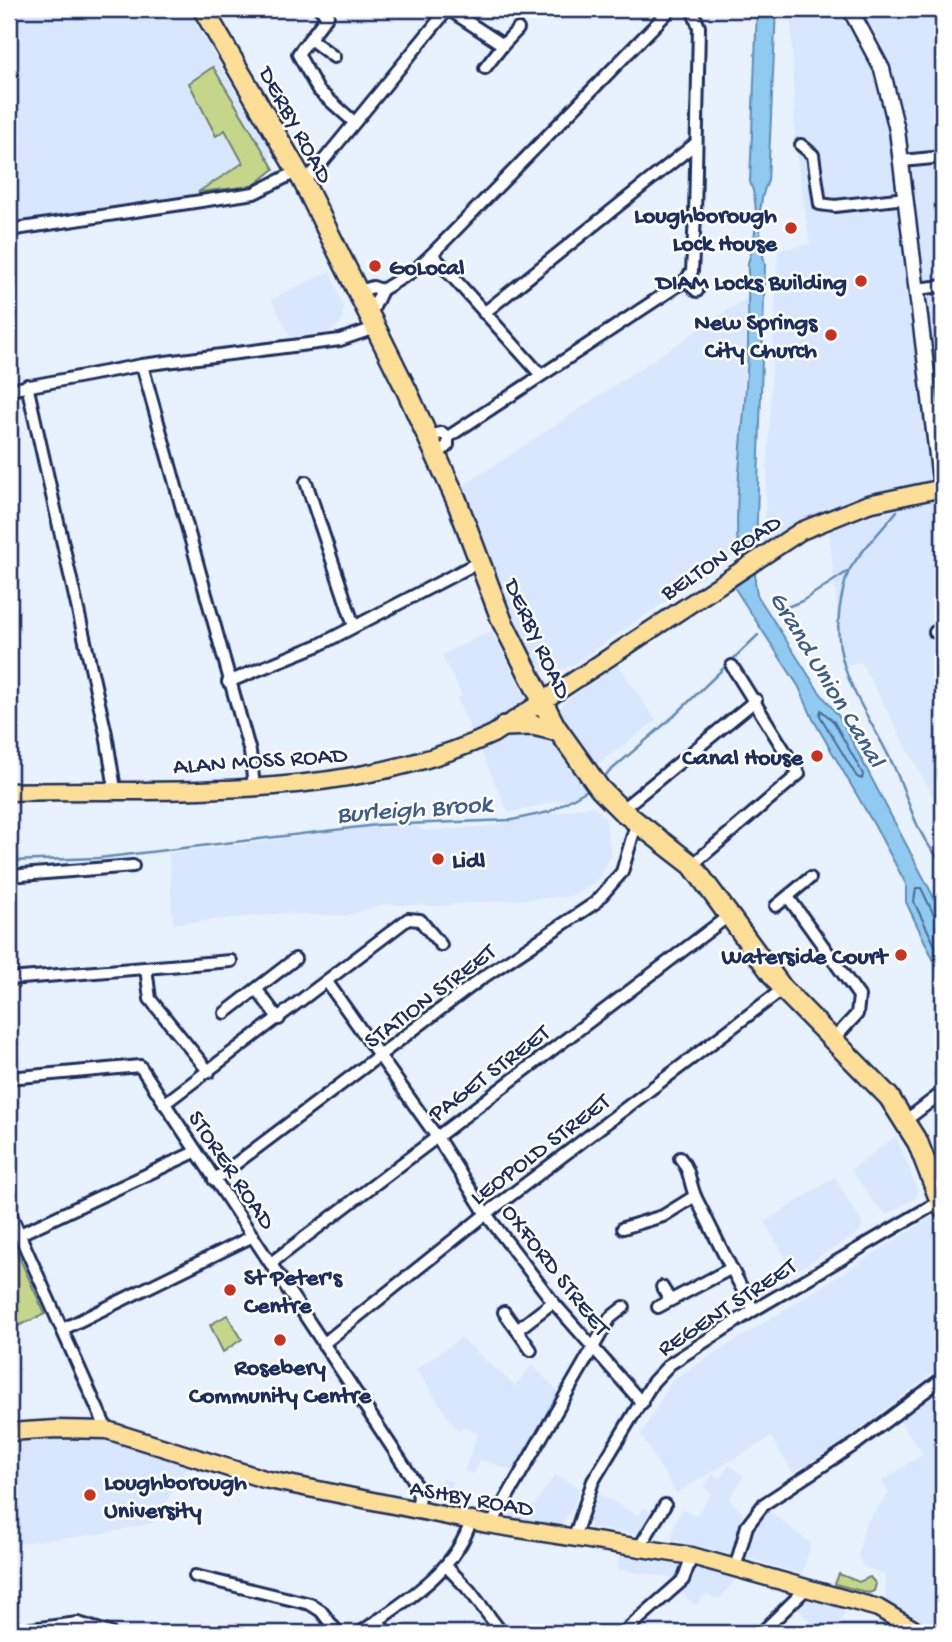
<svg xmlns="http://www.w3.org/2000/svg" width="952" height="1642" font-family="'Gochi Hand',sans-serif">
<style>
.built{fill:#d8e7fd}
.green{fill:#c5d589;stroke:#708274;stroke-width:2}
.water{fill:#90caf0;stroke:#618cb6;stroke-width:2}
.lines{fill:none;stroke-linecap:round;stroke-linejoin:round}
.shore{stroke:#4a6d98;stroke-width:2}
.stream{stroke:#618cb6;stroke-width:2.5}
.street-casing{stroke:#1b2f5e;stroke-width:16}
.secondary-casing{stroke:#1b2f5e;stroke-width:19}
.primary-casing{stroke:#1b2f5e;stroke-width:21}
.highway-casing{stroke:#1b2f5e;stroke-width:24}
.street{stroke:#fff;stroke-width:10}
.secondary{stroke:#fff;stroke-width:14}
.primary{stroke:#fcde96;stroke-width:16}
.highway{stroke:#fcde96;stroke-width:19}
.poi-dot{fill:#c8321e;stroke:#fff;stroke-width:2.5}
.labels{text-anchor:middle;stroke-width:5;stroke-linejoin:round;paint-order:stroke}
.street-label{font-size:24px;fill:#1b2f5e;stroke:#fff}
.poi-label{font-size:24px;font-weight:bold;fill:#1b2f5e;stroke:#fff;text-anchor:end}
.water-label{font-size:26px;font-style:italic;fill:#3e5e8a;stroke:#fff}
</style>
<rect width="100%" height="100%" fill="#e8f1fe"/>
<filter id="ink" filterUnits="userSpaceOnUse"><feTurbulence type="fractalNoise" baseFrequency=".0143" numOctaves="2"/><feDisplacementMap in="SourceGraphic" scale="14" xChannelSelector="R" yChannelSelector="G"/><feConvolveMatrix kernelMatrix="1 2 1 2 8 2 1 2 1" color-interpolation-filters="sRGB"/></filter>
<g filter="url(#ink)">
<g class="built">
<polygon points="9,9 187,9 270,150 273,168 254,193 9,230"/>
<polygon points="791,9 943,9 943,815 861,662 843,667 828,519 763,554 778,250 810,244 795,144"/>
<polygon points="330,271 344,308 341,323 329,332 291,337 271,299"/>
<polygon points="748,297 737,553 574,664 558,672 544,672 520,637 463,486"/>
<polygon points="491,631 545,734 585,790 571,798 509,813 457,699 462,695 442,655"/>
<polygon points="618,664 656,721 590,769 564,725 560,712 563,703"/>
<polygon points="593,806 605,817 611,856 596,883 570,896 435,906 384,904 345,916 284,913 173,924 169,853 338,832 378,824 379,829 413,825 425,831 489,826"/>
<polygon points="896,1136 918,1191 916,1198 887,1214 875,1204 851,1170"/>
<polygon points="835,1177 862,1224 859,1233 794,1272 765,1222"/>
<polygon points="932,1217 943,1241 943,1365 846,1440 793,1473 771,1437 676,1493 641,1435 671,1381"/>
<polygon points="461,1338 515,1386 532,1365 560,1393 515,1471 480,1460 474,1474 464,1471 478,1434 464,1427 458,1431 416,1369"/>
<polygon points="943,1388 943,1633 886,1604 885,1575 862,1565 858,1555 866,1522 889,1493 882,1481 923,1454 900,1421"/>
<polygon points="47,1435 99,1436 188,1467 153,1523 101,1534 9,1544 9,1441"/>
<polygon points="729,1465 744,1476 729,1499 743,1513 730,1554 672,1540 674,1525 682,1509 696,1516 711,1494 704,1487 713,1474 720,1478"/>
<polygon points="555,1475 579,1488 573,1507 561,1526 503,1518 507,1501 534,1506"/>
<polygon points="443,1479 453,1481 448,1503 437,1499 428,1488"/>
<polygon points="597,1493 639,1516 644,1508 648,1510 650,1515 638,1534 591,1528 587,1519"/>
<polygon points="769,1511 811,1544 802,1574 747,1558 756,1528"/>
<polygon points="619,1553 683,1562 676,1578 660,1576 617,1569"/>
<polygon points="698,1564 739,1576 719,1599 706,1594 695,1605 682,1592 694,1578"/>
<polygon points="811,1597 846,1607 840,1626 829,1622 819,1630 799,1610"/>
</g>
<g class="green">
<polygon points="213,67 274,169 253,186 198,192 243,163 225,130 216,136 189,83"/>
<polygon points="9,1235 45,1314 9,1330"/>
<polygon points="227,1315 242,1339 223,1352 210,1325"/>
<polygon points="839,1574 859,1582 870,1577 876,1584 874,1591 869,1593 835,1584"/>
</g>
<path class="water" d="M757 9H776L768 181C756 204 759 240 765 265L755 581 757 595 818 690 840 718 943 915V980L906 902V884L876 828 813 719 799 687 734 587 741 582C731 512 743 441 747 371 749 335 748 299 748 263 756 238 760 207 750 182Z"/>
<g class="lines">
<g class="shore">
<polygon points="821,710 834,722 863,774 862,779 857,777 820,716"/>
<polyline points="943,920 935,917 921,888 916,888 914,902 943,962"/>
</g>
<g class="stream">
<path d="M897 511C882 530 862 549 850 569 845 578 843 591 841 600 827 669 869 711 895 769 911 804 914 833 943 863"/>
<polyline points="777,611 802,601 847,572"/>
<polyline points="601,779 674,716 758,635"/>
<polyline points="9,861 99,858 377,825 512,820 549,812 591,788"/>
</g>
<g class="street-casing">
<g id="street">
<polyline points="320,9 328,15 298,54 318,90 354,122"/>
<polyline points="448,9 503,45 485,68"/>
<polyline points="310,39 334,57"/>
<polyline points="503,45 518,29"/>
<polyline points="801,145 813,155 820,204 835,206 906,198"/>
<polyline points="902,161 943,157"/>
<polyline points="303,181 315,171 448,9"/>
<polyline points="9,230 254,193 298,171"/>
<polyline points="432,254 540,374"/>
<polyline points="686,280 692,271 695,216 699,27 692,9"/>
<polyline points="916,289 943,286"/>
<polyline points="382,290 415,270 432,254 671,9"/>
<polyline points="356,292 373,287 382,290 374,307 366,312"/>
<polyline points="484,313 695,144"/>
<polyline points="142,365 250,752 254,786"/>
<polyline points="27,385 106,734 115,789"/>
<polyline points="9,390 142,365 340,340 375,328"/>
<polyline points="428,436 442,433 448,437 448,445 437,455"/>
<polyline points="448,437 686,280 697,291"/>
<polyline points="306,482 354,626"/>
<polyline points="935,632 943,630"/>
<polyline points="228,682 319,645 479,562"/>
<polyline points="621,810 756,700"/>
<polyline points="692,865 799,774 732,666"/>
<polyline points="9,876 133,866"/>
<polyline points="788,897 859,996 857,1014 833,1040"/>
<polyline points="776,906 810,878"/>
<polyline points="146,968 150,999 209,1072"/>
<polyline points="9,979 231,961"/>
<polyline points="327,982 437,1137 486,1214 553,1302 642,1403"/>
<polyline points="257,990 279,1019"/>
<polyline points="225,1013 295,959"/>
<polyline points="942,1074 943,1082"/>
<polyline points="9,1078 140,1066 413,1479 419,1496 417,1510"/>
<polyline points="164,1104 408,919 420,920 441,945"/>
<polyline points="905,1121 943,1092"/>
<path d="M680 1158C691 1171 689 1183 696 1198 715 1236 733 1274 754 1310"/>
<polyline points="214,1180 482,978 595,903 622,872 637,821"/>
<polyline points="9,1211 107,1430"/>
<polyline points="623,1228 663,1216 695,1196"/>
<polyline points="20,1234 195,1152"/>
<polyline points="271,1263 731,914"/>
<polyline points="662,1287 670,1300"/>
<polyline points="658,1307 730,1269"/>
<polyline points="504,1312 517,1330 553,1302"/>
<polyline points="63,1329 253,1236"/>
<polyline points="517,1330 531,1350"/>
<polyline points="323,1344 486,1214 783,989"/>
<polyline points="491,1525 610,1318 624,1307"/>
<polyline points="574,1538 593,1481 653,1382 670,1364 754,1310 940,1201"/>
<polyline points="640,1546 665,1505"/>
<polyline points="736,1565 747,1526 764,1504 857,1443 943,1378"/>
<polyline points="446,1566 470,1591 502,1633"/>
<polyline points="195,1576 310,1604 321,1611 338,1633"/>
<polyline points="378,1620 386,1633"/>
<polyline points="9,1632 78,1623 110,1633"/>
<path d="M360 1633C403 1602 454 1574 471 1521"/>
<polyline points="623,1633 683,1580 692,1556"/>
<polyline points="761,1633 808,1587"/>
</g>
</g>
<g class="secondary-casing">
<polyline id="secondary" points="850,9 882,69 897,130 941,488"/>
</g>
<g class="primary-casing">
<g id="primary">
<path d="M9 792C167 788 346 803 493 734L801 531 868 504 943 488"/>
<polyline points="9,1432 56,1429 107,1430 264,1479 487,1524 692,1556 878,1608 920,1633"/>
</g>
</g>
<g class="highway-casing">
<g id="highway">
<polyline points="203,9 303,181 406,389 456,499 502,621 555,726 600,789 621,810 692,865 783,989 889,1097 918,1143 943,1208"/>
<polyline points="505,726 533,725 558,731"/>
</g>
</g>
<use href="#street" class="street"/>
<use href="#secondary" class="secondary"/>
<use href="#primary" class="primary"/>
<use href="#highway" class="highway"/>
</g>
</g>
<g class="poi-dot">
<circle cx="791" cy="228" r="7"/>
<circle cx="375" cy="266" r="7"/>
<circle cx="861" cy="281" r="7"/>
<circle cx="831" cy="335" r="7"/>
<circle cx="817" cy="756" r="7"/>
<circle cx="438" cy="859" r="7"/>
<circle cx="901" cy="955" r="7"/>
<circle cx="230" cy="1290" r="7"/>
<circle cx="280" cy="1340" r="7"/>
<circle cx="90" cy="1495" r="7"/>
</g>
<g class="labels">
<g class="street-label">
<text transform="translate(297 124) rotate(61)" y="8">DERBY ROAD</text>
<text transform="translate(720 556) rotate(-33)" y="8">BELTON ROAD</text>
<text transform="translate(539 638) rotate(65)" y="8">DERBY ROAD</text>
<text transform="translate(260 759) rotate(-4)" y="8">ALAN MOSS ROAD</text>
<text transform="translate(429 995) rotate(-37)" y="8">STATION STREET</text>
<text transform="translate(488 1072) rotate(-37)" y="8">PAGET STREET</text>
<text transform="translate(539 1148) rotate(-37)" y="8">LEOPOLD STREET</text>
<text transform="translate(233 1169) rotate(56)" y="8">STORER ROAD</text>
<text transform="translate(557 1269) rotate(52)" y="8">OXFORD STREET</text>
<text transform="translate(726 1306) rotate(-33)" y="8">REGENT STREET</text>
<text transform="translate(472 1497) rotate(10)" y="8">ASHBY ROAD</text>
</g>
<g class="poi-label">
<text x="777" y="222">Loughborough<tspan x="777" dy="28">Lock House</tspan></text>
<text x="389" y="274" text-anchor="start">GoLocal</text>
<text x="847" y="289">DIAM Locks Building</text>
<text x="817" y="329">New Springs<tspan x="817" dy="28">City Church</tspan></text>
<text x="803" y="764">Canal House</text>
<text x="452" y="867" text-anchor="start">Lidl</text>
<text x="887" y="963">Waterside Court</text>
<text x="244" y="1284" text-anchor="start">St Peter's<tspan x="244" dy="28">Centre</tspan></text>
<text x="280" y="1374" text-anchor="middle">Rosebery<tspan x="280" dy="28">Community Centre</tspan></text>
<text x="104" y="1489" text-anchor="start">Loughborough<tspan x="104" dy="28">University</tspan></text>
</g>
<g class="water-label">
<text transform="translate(829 678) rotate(59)" y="9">Grand Union Canal</text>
<text transform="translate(414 807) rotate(-4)" y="9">Burleigh Brook</text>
</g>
</g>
<rect width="952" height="1642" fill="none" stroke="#fff" stroke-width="35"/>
<rect x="18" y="18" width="917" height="1607" fill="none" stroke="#1b2f5e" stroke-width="2.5" filter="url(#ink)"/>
</svg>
